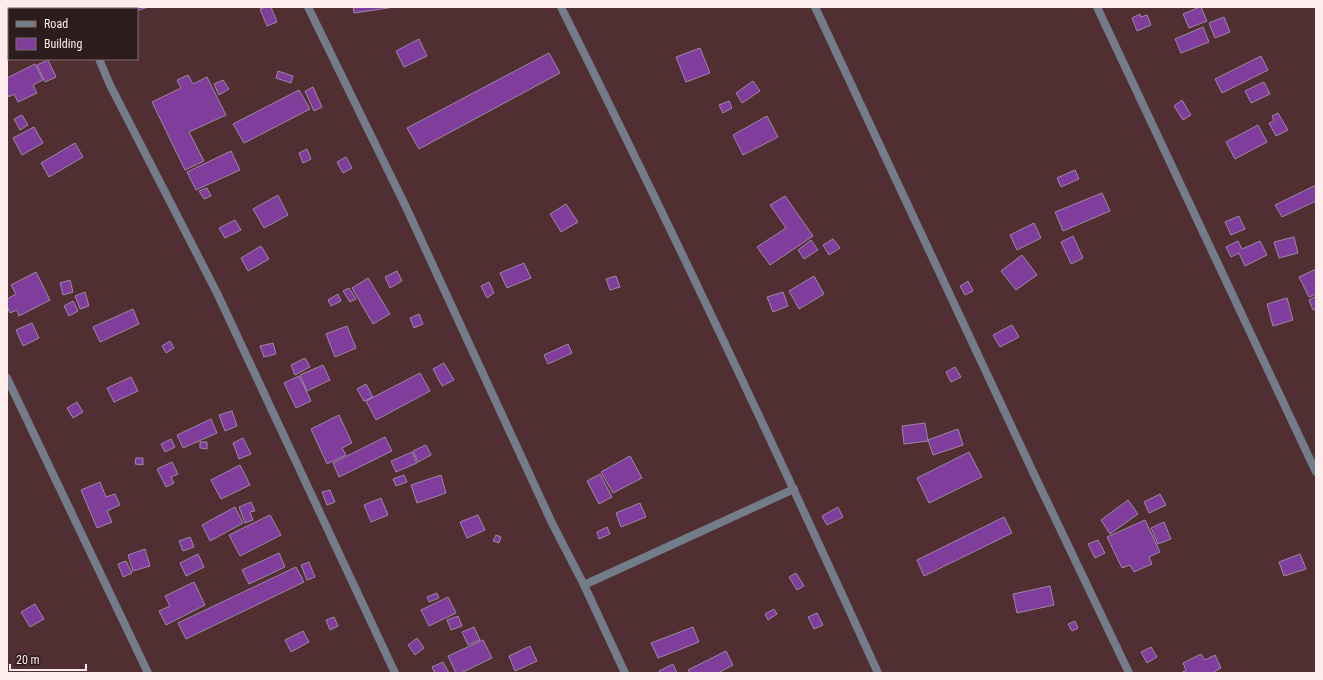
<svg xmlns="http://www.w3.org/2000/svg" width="1323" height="680" font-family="'Roboto Condensed',sans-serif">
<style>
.building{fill:#803d9c;stroke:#9d88a7}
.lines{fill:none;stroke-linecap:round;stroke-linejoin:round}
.minor{stroke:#737d8a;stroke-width:8}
</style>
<rect width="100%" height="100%" fill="#512e31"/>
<g class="building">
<polygon points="123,7 148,7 137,11 137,9 124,9"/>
<polygon points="266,7 271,7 277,22 267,26 260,9"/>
<polygon points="353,7 395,7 354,13"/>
<polygon points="1200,7 1201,7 1207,21 1189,28 1183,14"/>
<polygon points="1140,14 1141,17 1147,15 1151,25 1137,31 1132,18"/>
<polygon points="1224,17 1230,32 1215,38 1209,23"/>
<polygon points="1203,27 1209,42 1181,53 1175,39"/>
<polygon points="419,39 427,56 404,67 396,51"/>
<polygon points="700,48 710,73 686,82 676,57"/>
<polygon points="549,53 560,73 419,149 407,128"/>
<polygon points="1261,56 1268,70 1222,93 1215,79"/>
<polygon points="48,60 56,77 45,82 37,65"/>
<polygon points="35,64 43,80 33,85 37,93 18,102 14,94 9,97 7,93 7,78"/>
<polygon points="278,71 293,76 291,83 276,78"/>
<polygon points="188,75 193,84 207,77 226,115 189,132 204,161 185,170 152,102 181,88 177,80"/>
<polygon points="223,80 229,89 219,95 214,84"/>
<polygon points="753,81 760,91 742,103 736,93"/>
<polygon points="1264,82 1270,94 1251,103 1245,91"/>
<polygon points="313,87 322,107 314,111 305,91"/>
<polygon points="299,90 310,109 244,143 233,124"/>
<polygon points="1182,100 1191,115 1183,120 1174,106"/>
<polygon points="729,101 732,108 723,113 719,105"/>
<polygon points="1278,113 1288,130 1276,136 1269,123 1274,121 1272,116"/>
<polygon points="22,115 28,125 20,130 14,119"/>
<polygon points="767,116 778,137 743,155 733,135"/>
<polygon points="1258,125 1267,142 1235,159 1226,142"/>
<polygon points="34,127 43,143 22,155 13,138"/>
<polygon points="75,143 83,157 49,177 41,163"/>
<polygon points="307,149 311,159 303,163 299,153"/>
<polygon points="231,151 240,170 196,190 187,172"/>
<polygon points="346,157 352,168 343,173 337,162"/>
<polygon points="1075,170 1079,179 1061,187 1057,178"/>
<polygon points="1316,185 1316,201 1282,217 1275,205"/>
<polygon points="207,188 211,196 204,199 199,191"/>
<polygon points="1102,193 1110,211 1063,231 1055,212"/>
<polygon points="278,195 288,215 264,228 253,209"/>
<polygon points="785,196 813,236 770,265 757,247 786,228 770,205"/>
<polygon points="566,204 578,222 561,232 550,214"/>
<polygon points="1239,216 1245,229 1231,235 1225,222"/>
<polygon points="235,220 241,230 225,238 219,228"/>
<polygon points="1034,223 1041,238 1017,250 1010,235"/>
<polygon points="1073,236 1083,258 1071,264 1061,242"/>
<polygon points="1294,237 1298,253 1279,258 1274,242"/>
<polygon points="833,239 840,248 829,255 823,245"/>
<polygon points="811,240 818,250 804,259 798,250"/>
<polygon points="1238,241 1242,249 1260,241 1267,255 1245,266 1239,253 1231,257 1226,247"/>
<polygon points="261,246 269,259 248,271 241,258"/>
<polygon points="1022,255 1037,275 1016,290 1001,271"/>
<polygon points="524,263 531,278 507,288 500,273"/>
<polygon points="1316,269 1316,294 1309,297 1299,277"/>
<polygon points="397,271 402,281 390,288 385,277"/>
<polygon points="36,272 50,300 19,316 17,310 10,313 7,306 7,299 16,294 11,285"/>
<polygon points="616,276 620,287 610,290 606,279"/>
<polygon points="814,276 824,294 799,309 789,291"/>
<polygon points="368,278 390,314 373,324 352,288"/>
<polygon points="70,280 73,292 63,295 60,283"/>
<polygon points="968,281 973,291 965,295 960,286"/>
<polygon points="489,282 494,293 487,298 481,286"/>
<polygon points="349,288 356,299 350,302 343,291"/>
<polygon points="85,292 89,306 80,309 75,296"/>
<polygon points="783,292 788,306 773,312 767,297"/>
<polygon points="338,294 341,301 331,306 328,300"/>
<polygon points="1316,296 1316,309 1313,310 1309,300"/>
<polygon points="1287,298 1293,320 1273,326 1267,304"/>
<polygon points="73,301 78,311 69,316 64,306"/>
<polygon points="133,309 139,324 100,342 93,327"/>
<polygon points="419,314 423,324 414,328 410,318"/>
<polygon points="32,323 39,338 23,346 16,330"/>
<polygon points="1012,325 1019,337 1000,347 993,335"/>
<polygon points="347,326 356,348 335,357 326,334"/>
<polygon points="170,341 174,348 166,353 162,346"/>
<polygon points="273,343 276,354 264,357 260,346"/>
<polygon points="568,344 572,353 548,364 544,355"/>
<polygon points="305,358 310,367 295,375 291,365"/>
<polygon points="444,363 454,380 442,386 433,369"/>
<polygon points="323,365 330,380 307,391 300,375"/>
<polygon points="955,367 961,377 951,382 946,372"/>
<polygon points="420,373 430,391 376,420 366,401"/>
<polygon points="299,376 311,401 296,408 284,383"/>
<polygon points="131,377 138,391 114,402 107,388"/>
<polygon points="366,384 373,397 364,401 357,389"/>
<polygon points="77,402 83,412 73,418 67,408"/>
<polygon points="232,411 237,426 225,431 219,415"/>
<polygon points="339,415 352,443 342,448 346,455 327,464 311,429"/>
<polygon points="211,419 217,433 183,448 177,435"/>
<polygon points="925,423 928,441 904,444 902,426"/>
<polygon points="958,429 963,445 933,455 928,440"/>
<polygon points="385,437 392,451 339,477 333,463"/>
<polygon points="243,438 251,454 239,459 233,443"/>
<polygon points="171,439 175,447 165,452 161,444"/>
<polygon points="200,442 207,442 207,449 200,448"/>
<polygon points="426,445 431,455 418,462 413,451"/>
<polygon points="412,452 417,463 396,472 391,461"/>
<polygon points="969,452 982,477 929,503 917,478"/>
<polygon points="630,456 642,478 613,493 601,472"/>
<polygon points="136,458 143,458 143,465 135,464"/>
<polygon points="172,462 178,474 171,477 174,483 166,487 157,469"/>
<polygon points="240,465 250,485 221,499 211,480"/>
<polygon points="600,474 612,497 599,504 587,481"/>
<polygon points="404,475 407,482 396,486 393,479"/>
<polygon points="441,475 446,493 417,503 411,485"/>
<polygon points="100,482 106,497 115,494 120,505 107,511 112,522 97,528 81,490"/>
<polygon points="330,490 335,502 327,505 322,492"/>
<polygon points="1160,494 1166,505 1149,513 1144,502"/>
<polygon points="381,498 388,515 371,522 364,505"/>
<polygon points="1128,500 1138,514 1110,534 1101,520"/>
<polygon points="251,502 255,511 250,512 253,520 245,523 239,507"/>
<polygon points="640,503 646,517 621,527 616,513"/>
<polygon points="235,507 243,523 210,541 202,525"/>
<polygon points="838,507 843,517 827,525 822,516"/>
<polygon points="270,515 281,535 240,556 229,535"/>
<polygon points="478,515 485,530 467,538 460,522"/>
<polygon points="1004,517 1012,533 924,576 917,560"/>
<polygon points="1145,520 1160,552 1149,557 1152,564 1134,572 1130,565 1122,568 1107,537"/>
<polygon points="1164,522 1171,539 1158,544 1151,528"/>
<polygon points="607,527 610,534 599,539 597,532"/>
<polygon points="496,535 501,537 499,543 493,541"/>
<polygon points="190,537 194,547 183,551 179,541"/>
<polygon points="1098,540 1105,553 1095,558 1088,544"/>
<polygon points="145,549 150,566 133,571 128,555"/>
<polygon points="279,553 285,567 249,584 242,570"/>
<polygon points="198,554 204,567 186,576 180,563"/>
<polygon points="1300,554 1306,569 1284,576 1279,562"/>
<polygon points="126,561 132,573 123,577 118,564"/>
<polygon points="309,562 315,577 307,580 301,565"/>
<polygon points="296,567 304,582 186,639 178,623"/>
<polygon points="796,573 804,586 797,590 789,577"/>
<polygon points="194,582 205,605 166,625 159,611 170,606 165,596"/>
<polygon points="1050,586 1054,605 1017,613 1013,594"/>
<polygon points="437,593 439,598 429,602 427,597"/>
<polygon points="448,597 456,613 429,626 421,610"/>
<polygon points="35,604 44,619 30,627 21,612"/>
<polygon points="774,609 777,614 768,620 765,614"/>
<polygon points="817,613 823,625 814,629 808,617"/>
<polygon points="458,616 462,626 451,630 447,620"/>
<polygon points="334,617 338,626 330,630 326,620"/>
<polygon points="1075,621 1078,628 1072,631 1068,624"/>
<polygon points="474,627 480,640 468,645 462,632"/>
<polygon points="693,627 699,642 658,658 651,643"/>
<polygon points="303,631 309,642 291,652 285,640"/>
<polygon points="417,638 424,648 415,655 408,645"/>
<polygon points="483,640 492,658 461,673 456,673 448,656"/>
<polygon points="530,646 537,661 515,671 509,656"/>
<polygon points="1151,647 1157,657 1147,663 1141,652"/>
<polygon points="726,651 733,665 718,673 690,673 688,670"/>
<polygon points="1201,654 1205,660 1215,655 1221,668 1212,673 1181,673 1186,670 1183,663"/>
<polygon points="443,662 449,673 435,673 432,667"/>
<polygon points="673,664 677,673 660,673 659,671"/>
</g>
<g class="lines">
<g class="minor">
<polyline points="76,7 77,9"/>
<polyline points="308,7 405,205 552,523 584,585 625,673"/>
<path d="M561 7C671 227 776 449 878 673"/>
<polyline points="815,7 1032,470 1129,673"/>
<polyline points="1097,7 1316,472"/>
<polyline points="99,59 110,85 217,293 395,673"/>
<polyline points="7,378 148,673"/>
<polyline points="584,585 794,489"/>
</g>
</g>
<rect width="1323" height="680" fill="none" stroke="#ffeced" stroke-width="16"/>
<rect x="8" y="8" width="130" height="52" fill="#2c1c1d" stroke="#806f70"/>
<rect x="16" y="21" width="20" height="6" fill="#737d8a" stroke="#806f70"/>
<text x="44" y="28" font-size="12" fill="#ffeced">Road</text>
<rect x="16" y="38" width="20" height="12" fill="#803d9c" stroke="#806f70"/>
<text x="44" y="48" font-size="12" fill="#ffeced">Building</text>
<path d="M10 664v6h76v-6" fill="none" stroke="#ffeced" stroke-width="2"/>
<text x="16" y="664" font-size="12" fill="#ffeced" stroke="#2c1c1d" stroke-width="3" paint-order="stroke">20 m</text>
</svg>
